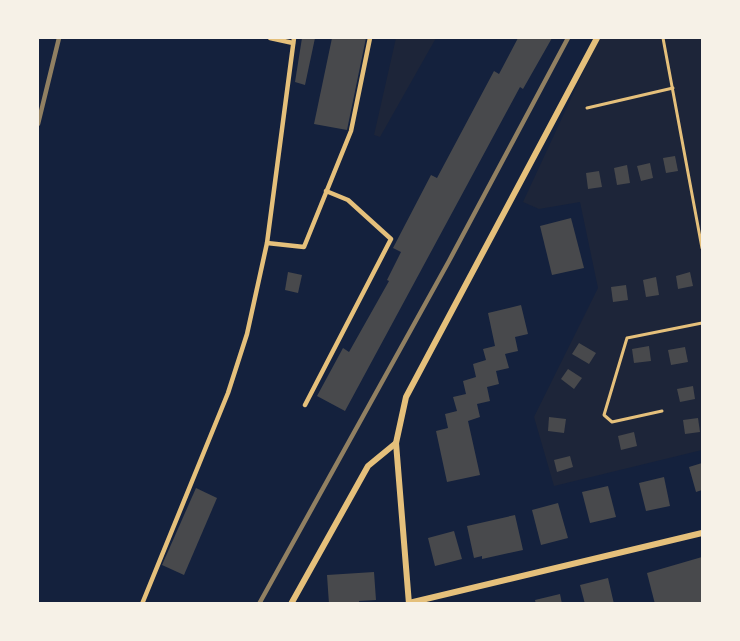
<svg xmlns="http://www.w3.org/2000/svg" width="740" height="641" font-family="'Exo 2',sans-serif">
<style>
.green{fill:#1d2539}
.building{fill:#48494c}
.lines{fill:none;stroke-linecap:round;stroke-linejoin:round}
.path{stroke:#e5c07b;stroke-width:3}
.service{stroke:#e5c07b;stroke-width:4.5}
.minor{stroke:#e5c07b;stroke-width:6}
.rail{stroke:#918062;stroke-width:4.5}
</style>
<rect width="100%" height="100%" fill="#14213d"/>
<g class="green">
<polygon points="396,38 436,38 380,137 374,135"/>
<polygon points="599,38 702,38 702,450 554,486 534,417 598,288 580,202 539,209 523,202"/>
</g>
<g class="building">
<polygon points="302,38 315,38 305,85 295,82"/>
<polygon points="332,38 366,38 347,130 314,124"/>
<polygon points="518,38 552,38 523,89 520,87 345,411 317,396 343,348 349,352 389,281 387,280 401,252 393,248 431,175 437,178 494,71 499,74"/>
<polygon points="675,156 678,171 666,173 663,158"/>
<polygon points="650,163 653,178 641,181 637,166"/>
<polygon points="627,165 630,183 617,185 614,168"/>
<polygon points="599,171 602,187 588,189 586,173"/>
<polygon points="571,218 584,268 552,275 540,226"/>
<polygon points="288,272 302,275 298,293 285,290"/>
<polygon points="690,272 693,286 678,289 676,276"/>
<polygon points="656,277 659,295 646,297 643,280"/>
<polygon points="626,285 628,300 613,302 611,287"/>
<polygon points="521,305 528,334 515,337 518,351 505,354 509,368 496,371 499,384 487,387 490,401 477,404 480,417 468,421 480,475 447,482 436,431 448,428 445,414 457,411 453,397 466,394 463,381 476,377 473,364 486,360 483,349 495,346 488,313"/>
<polygon points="579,343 596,353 589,364 572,354"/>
<polygon points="649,346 651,361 634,363 632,349"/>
<polygon points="685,347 688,362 671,365 668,350"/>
<polygon points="568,369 582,378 574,389 561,379"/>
<polygon points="693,386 695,399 680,402 677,389"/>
<polygon points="549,417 566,419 564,433 548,431"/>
<polygon points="698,418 700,432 685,434 683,420"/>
<polygon points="634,432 637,446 621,450 618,436"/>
<polygon points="570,456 573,467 557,472 554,460"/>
<polygon points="702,463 702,490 696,492 689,467"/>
<polygon points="664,477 670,506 646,511 639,483"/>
<polygon points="608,486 616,517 590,523 582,492"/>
<polygon points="196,488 217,498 184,575 162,565"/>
<polygon points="558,503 568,538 541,545 532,510"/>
<polygon points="515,515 523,550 482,559 482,556 474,558 467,526"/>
<polygon points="454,531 462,559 435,566 428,538"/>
<polygon points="702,557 702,604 655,604 647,573"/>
<polygon points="374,572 376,600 359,601 359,604 329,604 327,575"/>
<polygon points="608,578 614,604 585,604 580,585"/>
<polygon points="560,594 562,604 536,604 535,600"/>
</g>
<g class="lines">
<g class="path">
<polyline points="663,38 702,248"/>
<polyline points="587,108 673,88"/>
<polyline points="662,411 612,422 604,415 627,338 702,323"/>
</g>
<g class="service">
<polyline points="270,38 293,43"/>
<polyline points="267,243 304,247 351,131 370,38"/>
<polyline points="305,405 391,239 348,200 326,191"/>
<polyline points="142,604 228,393 247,334 267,243 294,38"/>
</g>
<g class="minor">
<polyline points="409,603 702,533"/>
<polyline points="291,604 368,466 396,443"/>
<polyline points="409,604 396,443 406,397 597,38"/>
</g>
<g class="rail">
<polyline points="38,124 59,38"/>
<polyline points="259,604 449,261 568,38"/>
</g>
</g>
<rect width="740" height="641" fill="none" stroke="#f6f1e7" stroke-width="78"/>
</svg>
